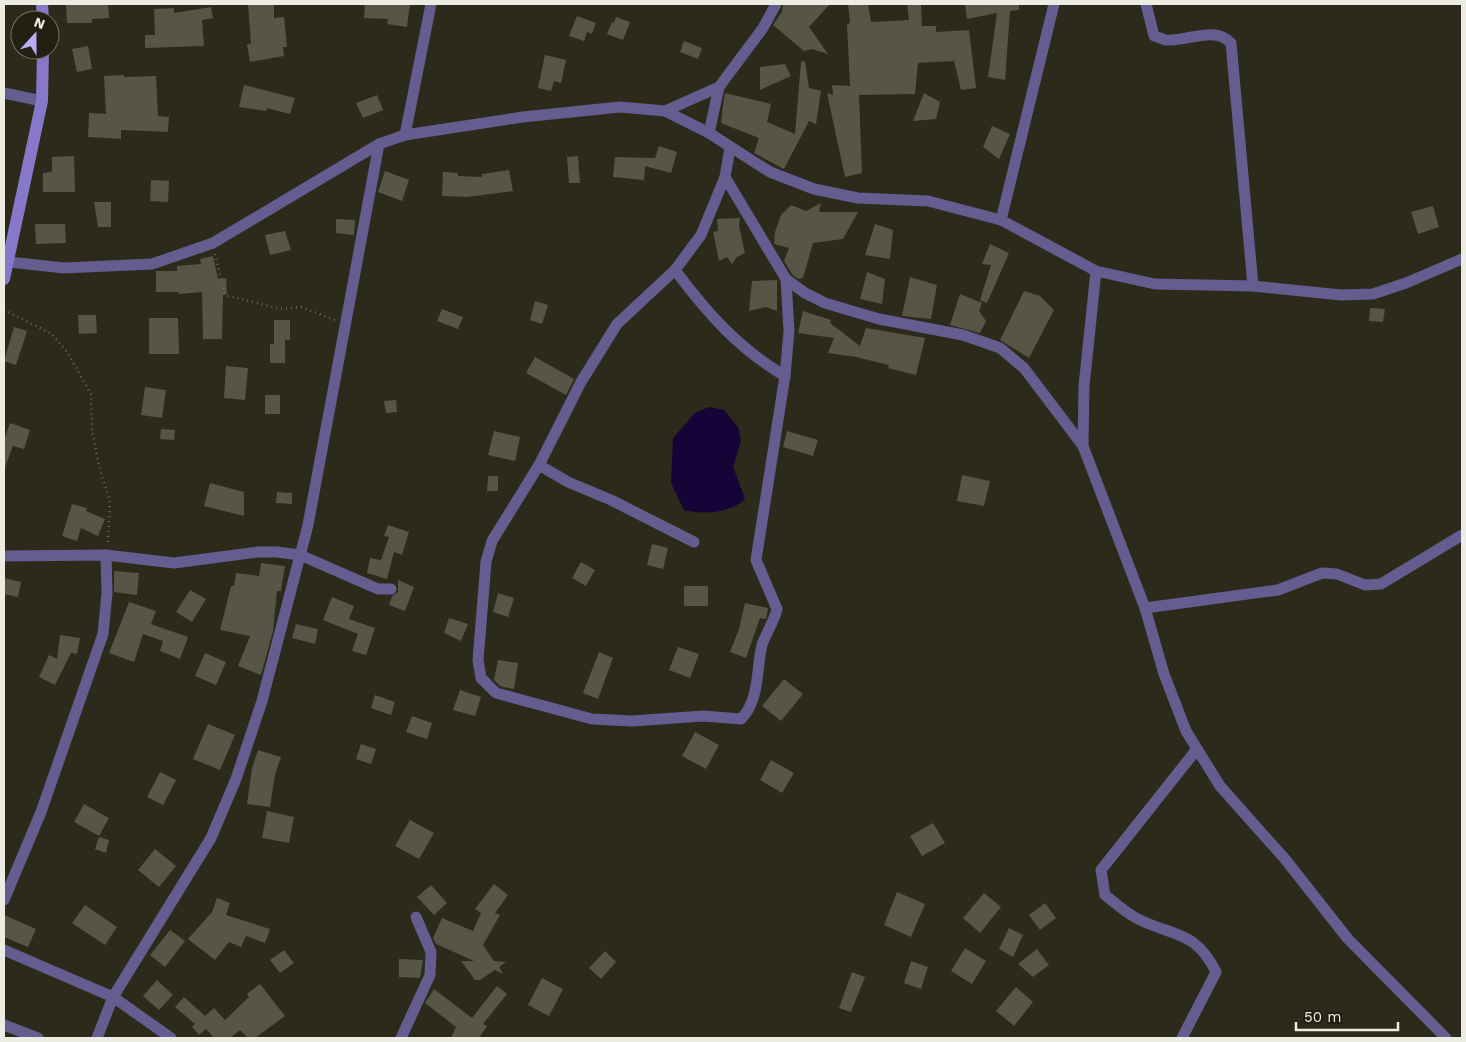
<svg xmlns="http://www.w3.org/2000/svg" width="1466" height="1042" font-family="'Work Sans',sans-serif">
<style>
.water{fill:#160338}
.building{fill:#575545}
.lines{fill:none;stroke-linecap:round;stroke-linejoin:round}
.path{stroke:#6a685b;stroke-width:2.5;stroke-dasharray:1 4;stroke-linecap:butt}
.street{stroke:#655c8f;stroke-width:11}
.secondary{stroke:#8778c9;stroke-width:12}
</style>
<rect width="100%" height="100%" fill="#2c2a1b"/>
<path class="water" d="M709 407 724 410 738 427 741 441 733 467 745 499C731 513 703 515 684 510L671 483 673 438 695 413Z"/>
<g class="building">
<polygon points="66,4 108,4 109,18 92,19 92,23 67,23"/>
<polygon points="248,4 274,4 274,18 284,17 287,47 283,47 284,56 250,62 247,44 251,44"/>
<polygon points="365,4 410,4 407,27 387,24 388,19 364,18"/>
<polygon points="783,4 830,4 809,27 828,54 812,49 804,51 773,25 782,12"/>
<polygon points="848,4 868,4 871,22 909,20 907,4 921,4 922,26 936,26 936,32 969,30 976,88 961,90 954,61 918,63 915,94 859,95 862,173 845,177 827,93 833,95 832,85 850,86 847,24 850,23"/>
<polygon points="965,4 1019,4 1019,10 1010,11 1005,80 988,77 997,13 967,19"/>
<polygon points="211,7 213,18 202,20 204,46 145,48 145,35 155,35 154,9 174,8 174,13"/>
<polygon points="577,16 596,23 592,34 587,32 584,41 569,36"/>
<polygon points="616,17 630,22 623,40 607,34 612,22 614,23"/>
<polygon points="684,41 702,48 698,59 680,52"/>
<polygon points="88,46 92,69 77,72 72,49"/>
<polygon points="545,55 566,60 561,83 554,81 551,91 538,88"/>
<polygon points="805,61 809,88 821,91 816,124 809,121 784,169 754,153 759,138 721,123 723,105 725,93 771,104 767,122 795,134 801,62"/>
<polygon points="785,64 791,76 760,90 760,67"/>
<polygon points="124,75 124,77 156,76 158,116 169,117 168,132 121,130 121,139 88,137 89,113 106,114 104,76"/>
<polygon points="244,85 295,98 290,114 267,108 266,111 239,107"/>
<polygon points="924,93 940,102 936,119 913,121"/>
<polygon points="377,95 383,110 363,118 356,103"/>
<polygon points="992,126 1010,134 999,159 983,147"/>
<polygon points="659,146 677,152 671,173 645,166 644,180 613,177 615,157 655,158"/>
<polygon points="74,156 75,192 43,192 43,173 52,172 52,157"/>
<polygon points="578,156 580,183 569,183 567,157"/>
<polygon points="509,170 513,191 467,197 442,196 443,172 458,173 458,176 482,177 482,174"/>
<polygon points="385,171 409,180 402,201 378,192"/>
<polygon points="151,180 169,181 168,202 150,201"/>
<polygon points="94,202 111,202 111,227 98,227"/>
<polygon points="821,203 819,212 858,212 843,239 813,243 803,278 798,279 792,274 784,261 789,248 774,244 775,232 781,215 791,205 806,211"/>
<polygon points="1433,206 1439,227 1418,234 1411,212"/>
<polygon points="740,218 739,226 745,253 737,257 732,264 727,257 719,261 713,232 718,231 717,219"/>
<polygon points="336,219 355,220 354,235 336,233"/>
<polygon points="35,224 65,224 66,243 36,244"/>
<polygon points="875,224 893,230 890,259 865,255"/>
<polygon points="285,231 291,250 270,255 265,235"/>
<polygon points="990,244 1009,253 987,303 980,300 991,265 982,264"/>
<polygon points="213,256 218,279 226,278 227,294 223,295 222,339 203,339 202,292 179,294 179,292 156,292 156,271 177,271 177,266 201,264 200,259"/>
<polygon points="867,272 885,279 882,304 860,299"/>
<polygon points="910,277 937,285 931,319 902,316"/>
<polygon points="777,280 777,311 766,307 749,311 752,281"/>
<polygon points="1024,291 1040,296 1054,310 1029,358 1000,340"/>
<polygon points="960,294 982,303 979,311 986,321 980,333 950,325"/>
<polygon points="535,301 548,305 542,324 530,320"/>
<polygon points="1370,308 1385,309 1383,322 1369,321"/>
<polygon points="442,309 463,317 458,329 437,321"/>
<polygon points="803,311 831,320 830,323 860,346 866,328 925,338 916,375 888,368 889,365 856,357 828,353 834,338 798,333"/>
<polygon points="78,315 96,315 97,333 79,334"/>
<polygon points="149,318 178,318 179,354 149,354"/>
<polygon points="274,320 290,320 290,340 285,340 285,363 270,363 270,344 274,344"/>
<polygon points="14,327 27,331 16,365 4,361"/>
<polygon points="535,357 574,379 566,395 526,373"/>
<polygon points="226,366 248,368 245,400 224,398"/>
<polygon points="145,387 166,390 162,418 141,415"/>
<rect x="265" y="395" width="15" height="19"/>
<polygon points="396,400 397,412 386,413 384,401"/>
<polygon points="10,423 30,430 24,449 13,446 5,467 4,440"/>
<polygon points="161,429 175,430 174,440 160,439"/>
<polygon points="494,431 520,437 515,461 488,455"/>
<polygon points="787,431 818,440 813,456 783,447"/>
<polygon points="962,475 990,481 984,506 957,501"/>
<polygon points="488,476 498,476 498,491 487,491"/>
<polygon points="210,483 244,492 244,516 204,506"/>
<polygon points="277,492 292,493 292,504 276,503"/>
<polygon points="72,504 87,508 86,511 105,519 98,536 81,528 77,541 62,536"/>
<polygon points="388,525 409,532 402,555 394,552 387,579 367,573 370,558 381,560 389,537 384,536"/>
<polygon points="652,544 668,548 663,569 647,565"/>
<polygon points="581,562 595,570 586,586 572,578"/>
<polygon points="261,563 285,566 281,591 277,591 273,631 261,675 238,666 250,636 220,630 231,586 234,586 236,573 259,576"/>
<polygon points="114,571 139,573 137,595 114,592"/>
<polygon points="4,578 21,582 18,597 4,594"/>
<polygon points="398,580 414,587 405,611 389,605 392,596 398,592"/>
<rect x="684" y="586" width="24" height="20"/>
<polygon points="190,590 206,599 192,622 176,612"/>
<polygon points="498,593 514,598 508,617 493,612"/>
<polygon points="332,597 354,606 349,619 375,628 366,655 352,651 358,634 323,620"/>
<polygon points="129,602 156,611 151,624 188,637 180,659 160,651 163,641 143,634 134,662 109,653"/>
<polygon points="745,603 768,608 766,619 760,618 746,658 730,652 739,629"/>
<polygon points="449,618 468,624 461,641 444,633"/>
<polygon points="296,624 318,629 315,644 292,638"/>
<polygon points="60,635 80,638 77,654 71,653 55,685 39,677 49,655 57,659"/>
<polygon points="678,647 699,654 690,678 669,670"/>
<polygon points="599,652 613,658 598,699 583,693"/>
<polygon points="205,653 226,662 216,685 195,676"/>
<polygon points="498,660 518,663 514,689 500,686 494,680"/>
<polygon points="784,679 803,694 781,721 762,706"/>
<polygon points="460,690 481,697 475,716 453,710"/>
<polygon points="375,695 395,702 391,715 371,708"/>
<polygon points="412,716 432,723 427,739 406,732"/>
<polygon points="208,724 235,735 220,770 193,759"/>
<polygon points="695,732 719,745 706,769 682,756"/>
<polygon points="361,744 376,749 371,764 356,759"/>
<polygon points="258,750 281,757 275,775 270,807 247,804 252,768"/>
<polygon points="771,760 794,773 782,793 760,780"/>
<polygon points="160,772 176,780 163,805 147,797"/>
<polygon points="84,804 109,818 99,836 74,822"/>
<polygon points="267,811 294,817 289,843 262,838"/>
<polygon points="410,820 434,833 419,859 395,846"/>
<polygon points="933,823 945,843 922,856 910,836"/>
<polygon points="99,837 109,840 106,853 95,849"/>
<polygon points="155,849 176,866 159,887 138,870"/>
<polygon points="494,884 508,895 495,913 500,915 483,945 494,961 506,962 499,967 503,974 495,970 480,980 475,980 461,961 474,961 436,944 433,938 442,918 473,931 481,913 475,909"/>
<polygon points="431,885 447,903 434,915 417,897"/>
<polygon points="897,892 925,904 911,937 884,925"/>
<polygon points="984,893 1001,907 980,933 963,918"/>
<polygon points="217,898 230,903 226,915 270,929 265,943 246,936 241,947 229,942 215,960 188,939 212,912"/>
<polygon points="1045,903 1056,918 1040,930 1029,915"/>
<polygon points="85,905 117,927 105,945 72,923"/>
<polygon points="4,915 36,929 28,947 4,937"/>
<polygon points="1009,928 1023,935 1013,957 999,949"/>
<polygon points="170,930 185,941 165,967 150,955"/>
<polygon points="965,948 986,961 972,984 951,971"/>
<polygon points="1037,949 1049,965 1033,977 1018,964"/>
<polygon points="284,950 294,963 280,973 270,960"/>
<polygon points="605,951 616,962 601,979 589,968"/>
<polygon points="399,959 423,960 420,978 399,977"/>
<polygon points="911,961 928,967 921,989 904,983"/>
<polygon points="852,972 865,977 851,1012 839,1008"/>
<polygon points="542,978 563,989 549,1016 528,1005"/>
<polygon points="157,980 173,995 159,1010 143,996"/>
<polygon points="260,984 285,1016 255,1038 248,1038 240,1030 230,1038 214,1038 206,1029 199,1035 192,1027 195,1024 175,1007 184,997 205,1016 214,1008 225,1020 249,997 247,994"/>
<polygon points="497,986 507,994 483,1024 487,1026 479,1038 451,1038 456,1027 425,1003 434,989 472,1018"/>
<polygon points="1016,987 1033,1002 1014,1026 996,1011"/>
</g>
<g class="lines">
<g class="path">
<polyline points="215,254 225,295 281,309 301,307 335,320"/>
<polyline points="4,310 52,334 67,352 91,394 92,431 100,470 110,500 108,544"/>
</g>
<g class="street">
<path d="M1146 4 1154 36C1158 37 1162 39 1166 40 1187 42 1214 25 1231 43L1253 286"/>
<polyline points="4,93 42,101"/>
<polyline points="665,111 719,87"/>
<polyline points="709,133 719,87 763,28 776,4"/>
<polyline points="405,135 431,4"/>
<path d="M730 148 725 177 701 235 675 270 617 324 581 382 539 465 492 541 486 562 478 660 481 678 496 693 592 719 632 721 703 716 741 719C760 700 756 669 762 645 766 633 774 622 777 609L756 560 785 376 789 331 786 279"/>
<polyline points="725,177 786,279 805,293 825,303 879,319 963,335 1000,348 1024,368 1083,446"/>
<polyline points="1001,220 1054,4"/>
<polyline points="9,262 64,268 152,264 213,243 379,144 405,135 523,117 620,107 665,111 709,133 770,172 814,189 858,198 928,201 1001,220 1096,271 1155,284 1253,286 1341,295 1373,294 1406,283 1462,259"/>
<path d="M675 270C707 313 739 349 785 376"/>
<polyline points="1096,271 1084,386 1083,446 1145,608 1164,674 1186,731 1220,786 1285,859 1348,939 1446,1038"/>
<polyline points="539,465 568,482 611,500 694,542"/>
<polyline points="106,555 174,563 258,552 277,552 300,555 378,589 391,589"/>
<polyline points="4,556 106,555 107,593 103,634 41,812 4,900"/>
<polyline points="1145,608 1278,590 1322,573 1337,574 1365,585 1381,584 1462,535"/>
<polyline points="4,950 113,997 211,838 236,779 262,701 308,525 379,144"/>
<polyline points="4,1025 38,1038"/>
<polyline points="97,1038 113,997 171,1038"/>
<polyline points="401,1038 430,975 431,952 416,917"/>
<path d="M1182 1038 1216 972C1195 929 1172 937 1136 918 1125 912 1115 903 1105 895L1101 870 1197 749"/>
</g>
<g class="secondary">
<polyline points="42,4 43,20"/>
<polyline points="4,279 42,101 43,50"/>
</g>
</g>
<rect width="1466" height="1042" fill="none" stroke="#edece2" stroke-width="10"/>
<g transform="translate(35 35) rotate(21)"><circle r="24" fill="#222012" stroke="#737265"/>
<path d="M0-4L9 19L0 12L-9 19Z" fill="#b8abf7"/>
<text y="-8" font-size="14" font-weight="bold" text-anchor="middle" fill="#edece2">N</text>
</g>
<path d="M1296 1022v8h102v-8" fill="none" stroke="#edece2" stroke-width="2.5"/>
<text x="1304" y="1022" font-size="15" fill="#edece2" stroke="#222012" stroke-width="4" paint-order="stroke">50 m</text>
</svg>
